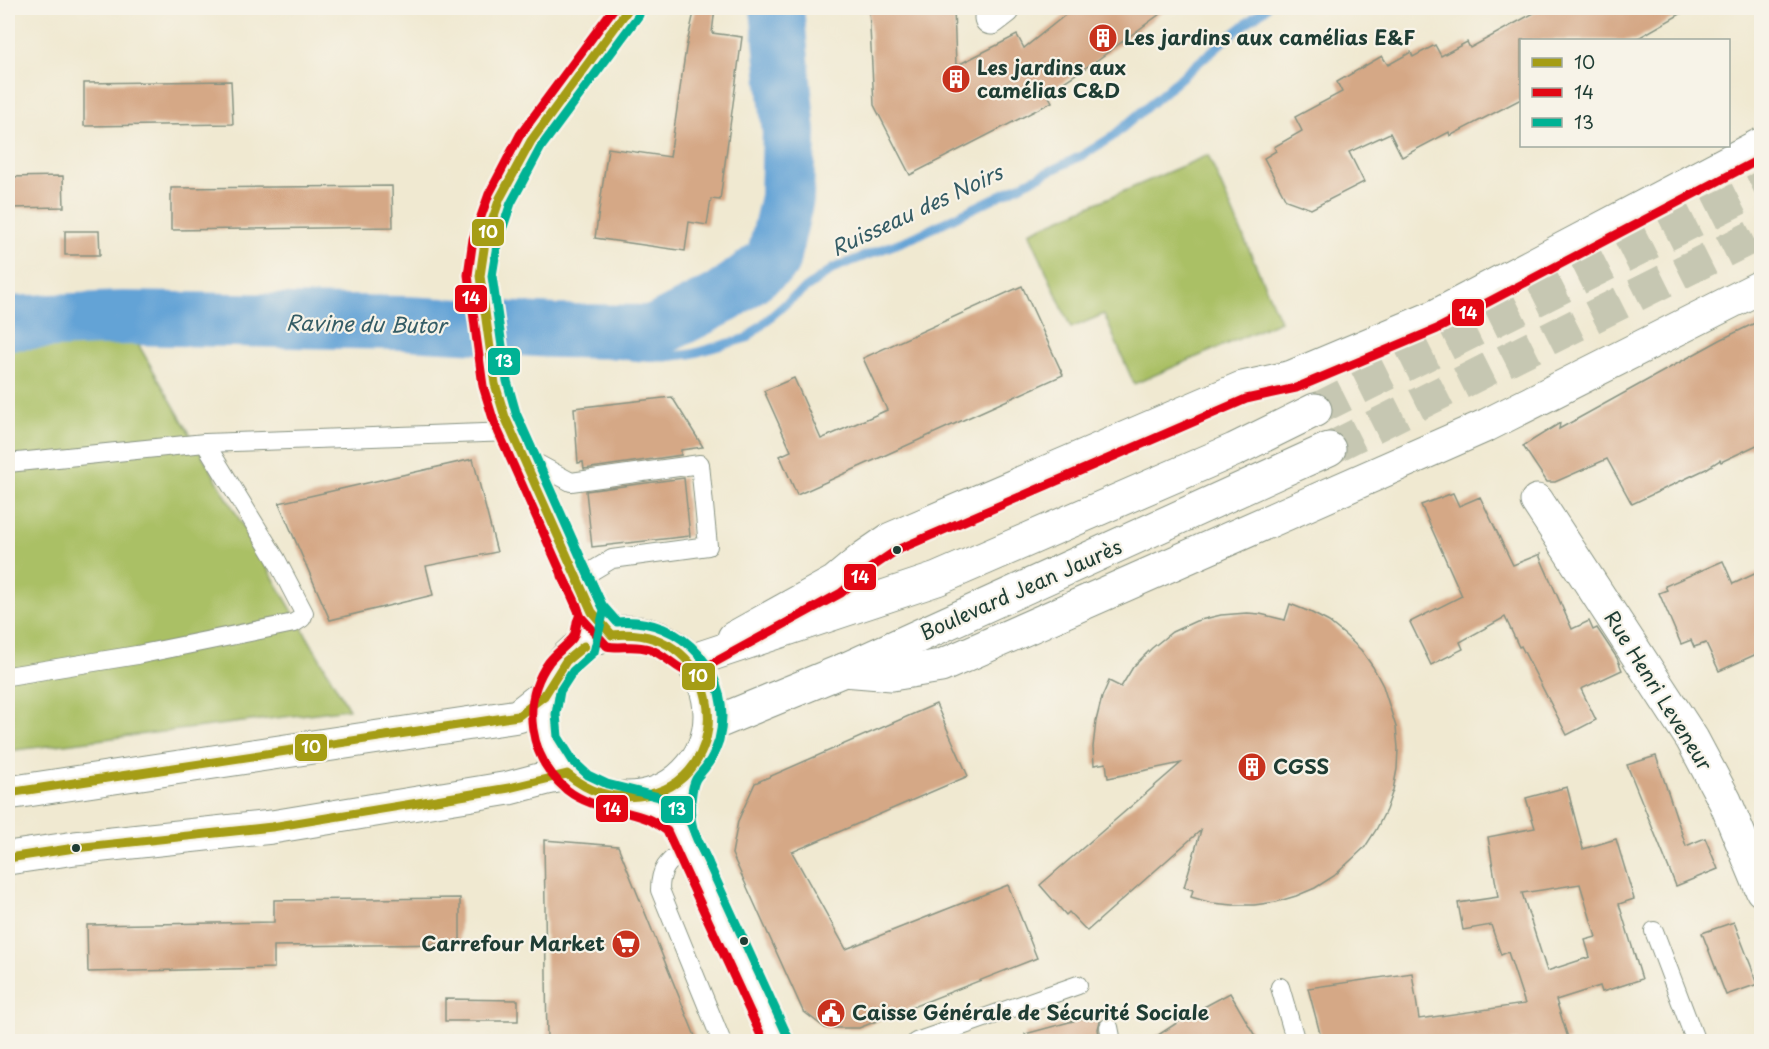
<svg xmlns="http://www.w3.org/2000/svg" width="1769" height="1049" font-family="'Playpen Sans',sans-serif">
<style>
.green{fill:#aac065;stroke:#647e4c;stroke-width:1.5}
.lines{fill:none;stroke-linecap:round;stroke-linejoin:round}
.stream{stroke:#64a3d6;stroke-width:9}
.river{stroke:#64a3d6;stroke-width:54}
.building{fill:#d5a886;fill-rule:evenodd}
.primary-tunnel{stroke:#c6c7b2;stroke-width:33;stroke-dasharray:33 16;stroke-linecap:butt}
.service-casing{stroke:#889382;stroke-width:20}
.minor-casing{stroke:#889382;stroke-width:35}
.tertiary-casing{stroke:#889382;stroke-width:35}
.primary-casing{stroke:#889382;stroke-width:35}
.service{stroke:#fff;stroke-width:18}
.minor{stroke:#fff;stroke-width:33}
.tertiary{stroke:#fff;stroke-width:33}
.primary{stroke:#fff;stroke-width:33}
.bus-1-casing{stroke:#f7f3e8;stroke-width:14}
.bus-2-casing{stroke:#f7f3e8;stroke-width:14}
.bus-3-casing{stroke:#f7f3e8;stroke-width:14}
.bus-1{stroke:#a59d15;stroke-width:9}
.bus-2{stroke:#e30613;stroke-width:9}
.bus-3{stroke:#00b294;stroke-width:9}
.bus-dot{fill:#1f3d34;stroke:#f7f3e8;stroke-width:2}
.labels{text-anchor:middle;stroke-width:4.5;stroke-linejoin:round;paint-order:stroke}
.poi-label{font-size:20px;font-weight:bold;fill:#1f3d34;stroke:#f7f3e8;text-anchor:start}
.street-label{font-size:20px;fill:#1f3d34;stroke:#f7f3e8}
.water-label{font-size:21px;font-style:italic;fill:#345c65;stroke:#f7f3e8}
.line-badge{stroke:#f7f3e8;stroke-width:2}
.badge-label{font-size:16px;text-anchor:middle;font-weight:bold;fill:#fff}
</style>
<rect width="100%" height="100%" fill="#f7f3e8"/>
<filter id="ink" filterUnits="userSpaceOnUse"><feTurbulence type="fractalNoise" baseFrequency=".0167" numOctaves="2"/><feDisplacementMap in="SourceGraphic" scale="12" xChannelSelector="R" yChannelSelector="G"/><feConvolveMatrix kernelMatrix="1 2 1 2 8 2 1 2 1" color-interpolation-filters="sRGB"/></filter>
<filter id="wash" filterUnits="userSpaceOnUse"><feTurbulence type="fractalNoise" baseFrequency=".008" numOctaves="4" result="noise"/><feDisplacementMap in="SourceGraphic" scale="24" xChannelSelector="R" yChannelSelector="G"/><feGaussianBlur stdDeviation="1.35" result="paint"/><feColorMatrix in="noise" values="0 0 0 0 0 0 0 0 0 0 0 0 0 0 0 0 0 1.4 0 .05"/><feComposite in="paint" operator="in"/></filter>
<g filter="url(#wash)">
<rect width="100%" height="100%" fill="#f0e9d1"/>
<g class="green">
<polygon points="1208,155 1280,321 1134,384 1104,314 1071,328 1029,232"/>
<polygon points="123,318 349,709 8,751 8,323"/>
</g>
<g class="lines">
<polyline class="stream" points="556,331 608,353 641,357 666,357 691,354 747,338 791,299 834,268 914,237 1083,155 1112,137 1220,44 1266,8"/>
<polyline class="river" points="8,323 123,318 405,323 556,331 654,332 725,296 773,260 787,198 789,133 777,8"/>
</g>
<g id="blocks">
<g class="building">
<polygon points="695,8 715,8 712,33 742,37 720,200 711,199 707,225 689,222 685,251 595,238 608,148 670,157 686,48"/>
<polygon points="869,8 954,8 956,66 1017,35 1024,48 1074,8 1168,8 1096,61 1047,93 1052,102 910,175 874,105"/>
<polygon points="1543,8 1691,8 1635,40 1521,40 1521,99 1450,136 1449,132 1402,157 1390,133 1349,152 1364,182 1311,209 1286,200 1264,158 1276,151 1274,147 1302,131 1295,117 1342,92 1337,82 1382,56 1388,65 1411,52 1413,57 1435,45 1441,56 1467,42 1470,48"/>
<polygon points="231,81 233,124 84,126 84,83"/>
<polygon points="63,176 64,207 8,208 8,177"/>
<polygon points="392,186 393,227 171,230 171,188"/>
<polygon points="65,231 99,231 100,255 65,255"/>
<polygon points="1022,286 1063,375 797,495 780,456 791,451 764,391 794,378 821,439 887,410 863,358"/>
<polygon points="1761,320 1761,443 1721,462 1720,460 1706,469 1632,504 1607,459 1555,482 1547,482 1523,446 1560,423 1559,429 1720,340"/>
<polygon points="672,397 703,447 681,450 681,455 584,469 583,462 578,463 574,408"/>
<polygon points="473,459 497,552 426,566 433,595 330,620 279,503"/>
<polygon points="684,478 690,536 592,547 586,491"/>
<polygon points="1453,493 1459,506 1480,497 1513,565 1540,554 1540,557 1572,629 1589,621 1593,630 1597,628 1617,658 1622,670 1581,689 1596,720 1567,735 1521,646 1519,647 1505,617 1460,642 1463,649 1431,665 1410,622 1462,596 1421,505"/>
<polygon points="1723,561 1733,584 1761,571 1761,632 1754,635 1761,652 1719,671 1706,643 1694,647 1691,640 1681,644 1659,593 1667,590 1665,586"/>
<polygon points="1290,604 1310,612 1329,622 1345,635 1361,650 1373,667 1383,686 1396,727 1398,748 1397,769 1393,790 1386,810 1376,830 1365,847 1334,876 1315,888 1296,896 1276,902 1254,905 1233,905 1212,903 1191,897 1193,890 1184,887 1201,830 1087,931 1069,912 1066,915 1040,885 1181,763 1108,778 1106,763 1094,765 1093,747 1096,721 1102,697 1109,681 1121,687 1133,667 1152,648 1172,632 1196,621 1221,615 1247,613 1260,614 1285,620"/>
<polygon points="936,704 968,776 792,852 846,949 1008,885 1037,958 859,1028 825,1028 803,1011 732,854 738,821 755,783"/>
<polygon points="1656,756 1686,846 1705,838 1718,869 1676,886 1627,765"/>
<path d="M1567 787 1583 849 1616 839 1634 899 1619 904 1642 979 1602 992 1600 986 1556 1000 1569 1041H1322L1308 988 1412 973 1419 1019 1525 1004 1508 952 1501 955 1491 925 1463 930 1458 903 1498 897 1488 837 1535 828 1526 798ZM1580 884 1596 937 1585 940 1590 957 1547 971 1522 893Z"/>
<polygon points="544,840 618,846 697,1041 547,1041"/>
<polygon points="460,898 460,944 274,946 274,968 88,972 87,925 274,922 274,900"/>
<polygon points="1734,922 1758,984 1726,995 1702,933"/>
<polygon points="1230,993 1258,1041 1149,1041 1189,1015"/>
<polygon points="445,999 518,1000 518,1021 445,1021"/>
<polygon points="1099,1014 1100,1021 1098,1029 1100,1041 1026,1041 1025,1034"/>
</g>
</g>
</g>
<g filter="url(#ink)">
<use href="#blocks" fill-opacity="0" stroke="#889382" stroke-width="1.5"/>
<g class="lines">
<g class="primary-tunnel">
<polyline points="1315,410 1762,187"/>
<polyline points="1329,449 1762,232"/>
</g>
<g class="service-casing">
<g id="service">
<polyline points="525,457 571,482 700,464 708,546 612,559 577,580"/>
<polyline points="8,463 205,443 511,432"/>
<polyline points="8,676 137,655 294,623 302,618 304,613 276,559 205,443"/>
<path d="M688 846C670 861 660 866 660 890L722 1042"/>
<polyline points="1654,931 1696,1042"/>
<polyline points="1280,987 1296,1042"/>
<polyline points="1109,1027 1112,1042"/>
<polyline points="916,1042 1078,985"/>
</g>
</g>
<g class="minor-casing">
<g id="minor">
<polyline points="991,18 1004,8"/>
<polyline points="1537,501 1692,739 1725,801 1762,890"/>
<polyline points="734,638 835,582 865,557 891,539 1242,388 1292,377 1432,318 1762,144"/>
<polyline points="844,670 892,674 941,666 1487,425 1762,286"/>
</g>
</g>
<g class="tertiary-casing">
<g id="tertiary">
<polyline points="612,635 592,612 505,417 495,384 480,276 485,242 500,198 531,141 629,8"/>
<polyline points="584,646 592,612"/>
<polyline points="683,777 677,823 777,1042"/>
<polyline points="615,798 655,809 677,823"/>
</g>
</g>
<g class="primary-casing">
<g id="primary">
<circle cx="627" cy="715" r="83"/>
<polyline points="691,661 937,579 1234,450 1315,410"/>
<polyline points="710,725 844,670 1329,449"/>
<polyline points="8,793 518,716 546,694"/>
<polyline points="8,858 75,848 272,827 509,788 547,778 567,774"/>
</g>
</g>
<use href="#service" class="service"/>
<use href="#minor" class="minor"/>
<use href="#tertiary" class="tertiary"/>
<use href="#primary" class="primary"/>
<g class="bus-1-casing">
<g id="bus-1">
<polyline points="8,793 518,716 544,696 566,661 584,646"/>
<path d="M8 858 75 848 272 827 509 788 567 774C589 792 610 799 639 796 742 784 728 622 612 635L592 612 505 417 495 384 480 276 485 242 500 198 531 141 629 8"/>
</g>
</g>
<g class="bus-2-casing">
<g id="bus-2">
<path d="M614 8 520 135 489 194 473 239 468 275 483 386 494 422 581 617 607 646C620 649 634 644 649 649 665 654 676 669 690 673L697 672 841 593 872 567 897 550 1246 399 1296 388 1437 329 1762 158"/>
<path d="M562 576C566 584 579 606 579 613 580 617 578 619 577 622 576 628 575 636 572 639 565 647 556 653 549 662 520 702 529 758 567 790 591 809 621 808 648 819 655 822 661 827 667 831L764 1042"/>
</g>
</g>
<g class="bus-3-casing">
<g id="bus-3">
<polyline points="639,15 541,147 511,203 497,245 492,276 507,381 516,413 604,610 594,652 573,671 560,691 556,714 558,737 573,761 588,775 607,784 659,797 687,816 788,1037"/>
<path d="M584 566 602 605 617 622C683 616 735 675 719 740 716 749 713 758 707 765 704 770 699 774 696 779 692 786 692 794 691 801 688 826 697 840 708 862"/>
</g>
</g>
<use href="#bus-1" class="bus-1"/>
<use href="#bus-2" class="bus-2"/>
<use href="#bus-3" class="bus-3"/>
</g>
</g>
<defs>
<g id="building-disc" transform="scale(1.5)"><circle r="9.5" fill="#c8321e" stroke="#f7f3e8"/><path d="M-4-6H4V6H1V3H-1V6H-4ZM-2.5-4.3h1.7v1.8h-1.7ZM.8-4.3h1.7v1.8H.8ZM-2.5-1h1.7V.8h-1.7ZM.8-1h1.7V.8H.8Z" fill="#fff"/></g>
<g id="supermarket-disc" transform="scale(1.5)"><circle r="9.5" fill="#c8321e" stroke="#f7f3e8"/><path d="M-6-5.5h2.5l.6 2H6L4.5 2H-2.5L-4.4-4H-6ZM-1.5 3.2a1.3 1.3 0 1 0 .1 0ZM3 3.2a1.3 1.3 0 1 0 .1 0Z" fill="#fff"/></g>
<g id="civic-disc" transform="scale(1.5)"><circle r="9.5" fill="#c8321e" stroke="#f7f3e8"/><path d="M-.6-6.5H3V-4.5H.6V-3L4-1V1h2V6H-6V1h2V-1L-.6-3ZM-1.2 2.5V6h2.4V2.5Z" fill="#fff"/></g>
</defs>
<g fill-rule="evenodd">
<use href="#building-disc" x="1103" y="38"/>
<use href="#building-disc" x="956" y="79"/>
<use href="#building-disc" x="1252" y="767"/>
<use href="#supermarket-disc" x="626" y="944"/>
<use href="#civic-disc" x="831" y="1013"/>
</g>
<g class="bus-dot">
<circle cx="897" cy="550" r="5"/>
<circle cx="76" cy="848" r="5"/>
<circle cx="744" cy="941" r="5"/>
</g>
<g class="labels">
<g class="poi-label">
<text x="1124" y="45">Les jardins aux camélias E&amp;F</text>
<text x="977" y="75">Les jardins aux<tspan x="977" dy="23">camélias C&amp;D</tspan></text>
<text x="1273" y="774">CGSS</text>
<text x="605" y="951" text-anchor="end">Carrefour Market</text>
<text x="852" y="1020">Caisse Générale de Sécurité Sociale</text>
</g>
<g class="street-label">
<text transform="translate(1021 590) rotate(-24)" y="7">Boulevard Jean Jaurès</text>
<text transform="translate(1658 691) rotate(58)" y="7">Rue Henri Leveneur</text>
</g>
<g class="water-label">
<text transform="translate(917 211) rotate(-25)" y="7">Ruisseau des Noirs</text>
<text transform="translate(366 325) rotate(1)" y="7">Ravine du Butor</text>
</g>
</g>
<g class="line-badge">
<rect x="471" y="218" width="34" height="29" rx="6" fill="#a59d15"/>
<rect x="454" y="284" width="34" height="29" rx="6" fill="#e30613"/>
<rect x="1451" y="298" width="34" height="29" rx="6" fill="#e30613"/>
<rect x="487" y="347" width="34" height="29" rx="6" fill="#00b294"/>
<rect x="843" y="563" width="34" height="28" rx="6" fill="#e30613"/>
<rect x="681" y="662" width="35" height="29" rx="6" fill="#a59d15"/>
<rect x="294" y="733" width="34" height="29" rx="6" fill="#a59d15"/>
<rect x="595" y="794" width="34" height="29" rx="6" fill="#e30613"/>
<rect x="660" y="795" width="34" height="29" rx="6" fill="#00b294"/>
</g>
<g class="badge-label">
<text x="488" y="238">10</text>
<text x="471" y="304">14</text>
<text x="1468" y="319">14</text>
<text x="504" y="367">13</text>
<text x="860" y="583">14</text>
<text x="698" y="682">10</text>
<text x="311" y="753">10</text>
<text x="612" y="815">14</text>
<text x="677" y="815">13</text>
</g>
<rect width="1769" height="1049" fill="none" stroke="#f7f3e8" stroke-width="30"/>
<rect x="1520" y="39" width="210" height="108" fill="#f7f3e8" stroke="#a1aaa0" stroke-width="1.5"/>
<rect x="1532" y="58" width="30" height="9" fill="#a59d15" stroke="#a1aaa0" stroke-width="1.5"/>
<text x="1574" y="69" font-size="18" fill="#1f3d34">10</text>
<rect x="1532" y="88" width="30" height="9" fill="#e30613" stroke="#a1aaa0" stroke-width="1.5"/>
<text x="1574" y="99" font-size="18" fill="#1f3d34">14</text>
<rect x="1532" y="118" width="30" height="9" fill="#00b294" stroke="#a1aaa0" stroke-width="1.5"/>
<text x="1574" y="129" font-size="18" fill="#1f3d34">13</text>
</svg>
